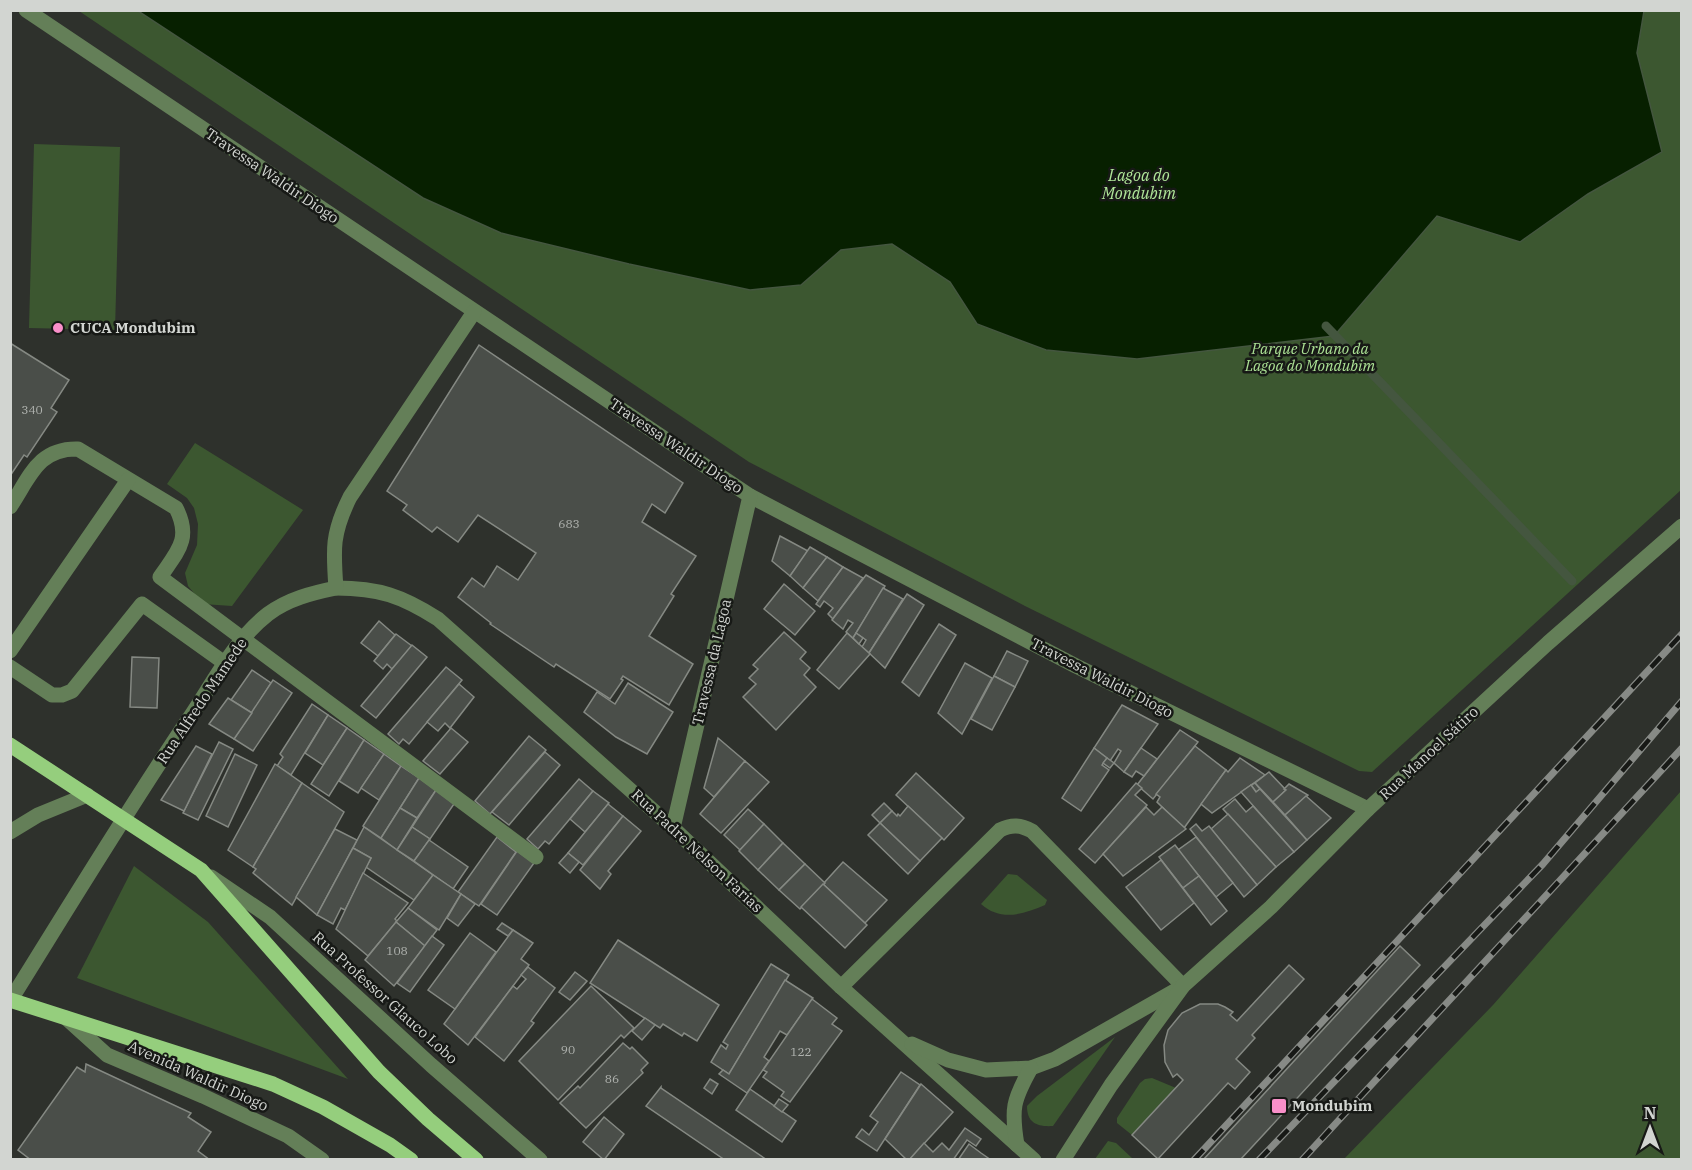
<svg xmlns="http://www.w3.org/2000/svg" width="1692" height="1170" font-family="'IBM Plex Serif',serif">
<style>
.green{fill:#3c5730}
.water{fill:#072000;stroke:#44563f;stroke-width:1.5}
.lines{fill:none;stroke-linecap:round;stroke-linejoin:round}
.stream{stroke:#44563f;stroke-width:9}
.building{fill:#4a4e49;stroke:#858983;stroke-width:1.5}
.minor{stroke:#647f58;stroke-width:15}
.major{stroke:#95ce7d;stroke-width:15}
.rail-casing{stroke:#878a86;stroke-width:7}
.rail{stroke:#171916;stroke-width:4.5;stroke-dasharray:14;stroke-linecap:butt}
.poi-dot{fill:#f98fc9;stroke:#171916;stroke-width:2}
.labels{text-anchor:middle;stroke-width:5;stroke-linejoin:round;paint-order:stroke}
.number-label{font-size:12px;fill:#b0b3af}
.street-label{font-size:15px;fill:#d2d5d1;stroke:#171916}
.poi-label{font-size:15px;font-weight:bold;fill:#d2d5d1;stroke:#171916;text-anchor:start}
.park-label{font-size:15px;font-style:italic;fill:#ace295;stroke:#171916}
.water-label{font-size:16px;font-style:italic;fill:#b0e799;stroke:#171916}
</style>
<rect width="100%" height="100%" fill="#2e312c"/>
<g class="green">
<polygon points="79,11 1681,11 1681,490 1372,772 1359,771 1025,606 749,462"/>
<polygon points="34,144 120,147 115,330 29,328"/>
<polygon points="195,443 303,510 232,606 203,604 188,586 185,573 197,545 198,524 194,508 187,498 167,484"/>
<polygon points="1681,791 1681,1159 1344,1159 1493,1005"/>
<polygon points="134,866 208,922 348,1079 77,978"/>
<path d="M1008 874 1017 875 1047 900 1045 905C1024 914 1001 922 981 904Z"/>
<path d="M1115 1037 1053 1126C1037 1127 1027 1123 1027 1106L1037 1096Z"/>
<polygon points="1152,1078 1176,1088 1132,1135 1117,1123 1117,1118 1140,1083 1145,1079"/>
<polygon points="1108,1141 1116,1143 1133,1159 1095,1159"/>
</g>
<polygon class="water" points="138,11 1644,11 1637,53 1662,152 1588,194 1520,242 1437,216 1334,336 1137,359 1046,350 977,324 950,282 892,244 841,250 801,285 750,290 629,264 501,233 423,198"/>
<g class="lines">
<polyline class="stream" points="1326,326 1572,581"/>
</g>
<g class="building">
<polygon points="10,343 69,380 51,408 57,412 27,457 24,455 10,476"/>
<polygon points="479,345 683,483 665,513 652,504 642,522 696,556 671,594 674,596 649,636 693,664 669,705 623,676 621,679 623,680 610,699 556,664 554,667 490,624 491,623 458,597 472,578 484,587 497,566 518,580 536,553 478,515 458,542 437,527 432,532 403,510 407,505 387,491"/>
<polygon points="780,536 808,551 790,576 772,561"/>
<polygon points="810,547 827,557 803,588 790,576"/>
<polygon points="827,557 843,567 818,601 803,588"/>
<polygon points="843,567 863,578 833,619 828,614 833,608 824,601 820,607 816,604"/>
<polygon points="866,575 885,586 853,638 846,632 853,623 848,620 843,629 832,620"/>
<polygon points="784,584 815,611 795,635 764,609"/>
<polygon points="883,588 903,599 869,653 862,647 866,640 856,633"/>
<polygon points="907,594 924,605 885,668 869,653"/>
<polygon points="379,621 395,635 378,656 361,643"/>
<polygon points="939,624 956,635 919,696 902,682"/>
<polygon points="784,632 806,652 800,659 810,668 804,675 816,687 776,730 743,697 756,684 749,678 758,669 753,665"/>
<polygon points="847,633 870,654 839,689 817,670"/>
<polygon points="856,633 863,638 859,644 853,638"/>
<polygon points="396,634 412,646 392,669 387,664 383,669 374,661"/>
<polygon points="412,645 427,657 376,718 361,706"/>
<polygon points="1007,651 1028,661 1015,687 994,676"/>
<polygon points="132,657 159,658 157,708 130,707"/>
<polygon points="965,663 992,678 962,734 938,713"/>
<polygon points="446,667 462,680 409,744 403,739 399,744 388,734"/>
<polygon points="252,670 271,683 252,713 231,700"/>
<polygon points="994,676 1015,687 992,730 971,719"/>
<polygon points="273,680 292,693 253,751 234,739"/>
<polygon points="628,683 673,712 647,754 616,737 584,712 597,692 615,704"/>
<polygon points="459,684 474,697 450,728 445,723 438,731 427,722"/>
<polygon points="228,698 252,713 234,739 209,724"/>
<polygon points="312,704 328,715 291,775 277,766 283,757 280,754"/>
<polygon points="1122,705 1158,724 1124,772 1114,763 1121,751 1118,749 1110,761 1094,748"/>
<polygon points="328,715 347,728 323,765 305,753"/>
<polygon points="347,728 364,740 329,796 311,784"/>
<polygon points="451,728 468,742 440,774 423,761"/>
<polygon points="1180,730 1198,742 1153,799 1137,785"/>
<polygon points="529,736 546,750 490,814 475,801"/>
<polygon points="718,738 745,761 714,797 704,788"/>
<polygon points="364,740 384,754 358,793 339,781"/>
<polygon points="219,742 233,749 198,820 183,813"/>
<polygon points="196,746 212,754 184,811 161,800"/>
<polygon points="1195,746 1226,770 1184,828 1157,802 1160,797 1156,794"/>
<polygon points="1094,748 1107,758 1102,765 1109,770 1081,811 1062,798"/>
<polygon points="1141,748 1157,759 1144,776 1136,771 1132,777 1124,772"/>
<polygon points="545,752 560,765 509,825 492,812"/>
<polygon points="235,754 257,765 228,827 206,816"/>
<polygon points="384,754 401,766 379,800 361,788"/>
<polygon points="1107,758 1114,763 1110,768 1103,763"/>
<polygon points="1240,758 1265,775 1212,813 1201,804 1226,770 1228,772"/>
<polygon points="745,761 769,782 721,833 700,814"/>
<polygon points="275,764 302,783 253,867 228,850"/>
<polygon points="401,766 419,778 381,838 363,826"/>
<polygon points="1269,772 1286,790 1273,802 1255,783"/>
<polygon points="916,773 964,818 944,840 896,795"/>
<polygon points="419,778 436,790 417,818 400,808"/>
<polygon points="579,779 593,791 549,844 545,841 538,849 527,839"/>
<polygon points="302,783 344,812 292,905 253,873 256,869 253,867"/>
<polygon points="1136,783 1142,788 1135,795 1147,805 1095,863 1079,849"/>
<polygon points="1255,783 1260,789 1256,792 1251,785"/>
<polygon points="1289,784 1308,795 1285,815 1273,802 1286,790 1284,789"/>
<polygon points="1251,785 1256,792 1260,789 1307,840 1294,852 1241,792"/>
<polygon points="436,790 454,804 430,839 412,827"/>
<polygon points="593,791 609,803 585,832 570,819"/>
<polygon points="1306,796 1331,818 1307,840 1285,815"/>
<polygon points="1235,799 1246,812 1253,806 1294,852 1276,867 1223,809"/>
<polygon points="884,803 892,811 880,823 872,815"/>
<polygon points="608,804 623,816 583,865 568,853"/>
<polygon points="908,806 942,838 920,861 880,823 892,811 897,816 898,814 900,816"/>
<polygon points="1146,807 1154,815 1162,807 1186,829 1123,876 1103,854"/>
<polygon points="400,808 417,818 397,850 381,838"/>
<polygon points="748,809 764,824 740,850 724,835"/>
<polygon points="1228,814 1276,867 1257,885 1211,829"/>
<polygon points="623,816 641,831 608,871 611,874 600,889 580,870"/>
<polygon points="880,823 920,861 908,874 868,835"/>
<polygon points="764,824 783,843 758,870 739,851"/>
<polygon points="1196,824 1202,831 1209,826 1257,885 1244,897 1190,829"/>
<polygon points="364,827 433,875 414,900 366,867 371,858 353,848"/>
<polygon points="412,827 430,839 414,861 397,850"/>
<polygon points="335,829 357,840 317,915 296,897"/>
<polygon points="497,837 516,852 479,906 458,892"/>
<polygon points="1196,837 1233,883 1216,897 1178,850"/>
<polygon points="429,840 468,867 453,889 414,861"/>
<polygon points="783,843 805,864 779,890 758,870"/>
<polygon points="1175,845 1199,876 1183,888 1159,857"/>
<polygon points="353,848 371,858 345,910 341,908 333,924 317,915"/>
<polygon points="517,851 534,863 497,915 481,904"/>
<polygon points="568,853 579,862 570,873 559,863"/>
<polygon points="1161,860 1194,903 1161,930 1126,887"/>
<polygon points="843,862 887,900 865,923 823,884"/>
<polygon points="805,864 825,883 800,909 779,890"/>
<polygon points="363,873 408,903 395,919 397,921 368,956 336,929"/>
<polygon points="433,875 461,894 439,930 408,908"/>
<polygon points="1199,876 1227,911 1211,925 1183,888"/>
<polygon points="823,884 867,925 845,948 801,907"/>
<polygon points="461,894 475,904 458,926 447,918"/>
<polygon points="408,908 437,930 425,946 396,922"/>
<polygon points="396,922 425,946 394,986 365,960"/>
<polygon points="502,923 513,930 508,936 497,929"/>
<polygon points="513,930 533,943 521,959 529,965 468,1045 444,1024"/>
<polygon points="470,933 496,952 455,1009 428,990"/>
<polygon points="432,936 444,945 410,992 397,983"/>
<polygon points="618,940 719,1005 697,1041 684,1033 682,1036 663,1024 660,1028 590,983"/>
<polygon points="1400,946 1420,965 1240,1160 1203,1160"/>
<polygon points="771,964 789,975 729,1074 711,1062 721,1045 726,1049 728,1045 723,1042"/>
<polygon points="1289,965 1304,979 1252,1035 1255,1038 1236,1059 1250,1072 1235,1089 1228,1083 1158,1159 1132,1135 1183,1080 1177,1074 1173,1077 1165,1062 1164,1045 1168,1030 1182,1013 1200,1004 1218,1004 1225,1007 1233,1012 1230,1015 1237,1021"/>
<polygon points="528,967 555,988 531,1021 534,1023 504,1061 475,1037 513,986 517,989 526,979 521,975"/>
<polygon points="575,972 587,981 570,1000 559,992"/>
<polygon points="785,980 813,998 787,1035 780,1031 764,1057 769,1061 747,1093 719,1074 723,1070 729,1074"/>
<polygon points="591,986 634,1028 624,1038 621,1035 558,1100 519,1061"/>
<polygon points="812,999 837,1018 832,1024 842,1031 790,1102 781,1096 784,1092 763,1077 767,1072 763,1070"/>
<polygon points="645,1018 655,1025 642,1040 632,1031"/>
<polygon points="623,1043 630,1049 632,1047 648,1063 641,1070 643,1073 586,1128 560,1103 578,1086 580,1088"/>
<polygon points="86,1064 191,1113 188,1117 211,1132 198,1151 210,1160 31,1160 18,1150 77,1067 85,1072"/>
<polygon points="901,1072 920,1085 877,1151 856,1137 862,1129 869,1135 878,1122 870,1116"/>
<polygon points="710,1079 718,1084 712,1094 704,1088"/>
<polygon points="921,1084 953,1112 909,1160 907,1160 885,1139"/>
<polygon points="661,1087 661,1088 767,1160 725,1160 646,1106"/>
<polygon points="750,1089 796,1121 782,1142 736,1110"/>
<polygon points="779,1099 788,1105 782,1112 774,1106"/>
<polygon points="604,1117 624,1134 604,1160 583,1142"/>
<polygon points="965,1128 981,1139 976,1146 967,1140 953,1160 909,1160 924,1143 933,1152 942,1143 949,1150"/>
<polygon points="969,1144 981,1153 991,1160 958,1160"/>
</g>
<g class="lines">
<g class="minor">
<polyline points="26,10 750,496 1076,666 1368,809"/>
<path d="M10 507C30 477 38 448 78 449L176 508C192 539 177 552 160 577L536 857"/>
<path d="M336 588C379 588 402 596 438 619L673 828 841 987 1034 1160"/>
<polyline points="10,651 128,480"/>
<polyline points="10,667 52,695 62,695 72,691 142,604 226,664"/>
<polyline points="673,828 750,496"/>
<polyline points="10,832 38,815 87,795"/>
<polyline points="211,877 270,917 431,1065 540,1160"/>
<path d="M841 987 1000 830C1012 824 1021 825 1032 831L1183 986"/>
<path d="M10 1001C68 908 125 814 186 723 211 687 233 641 268 614 288 599 312 593 336 588 333 549 332 533 350 497L474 312"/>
<polyline points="66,1018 107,1055 203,1096 288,1136 322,1160"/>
<polyline points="912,1044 948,1060 986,1070 1031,1068 1055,1059 1178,989"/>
<path d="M1017 1145C1011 1109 1013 1100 1031 1068"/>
<polyline points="1063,1160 1111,1085 1183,986 1271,907 1368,809 1548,643 1682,526"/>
</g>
<g class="major">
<polyline points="10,745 201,870 379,1072 428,1119 476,1160"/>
<polyline points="10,1000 273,1084 323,1107 390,1145 411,1160"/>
</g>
<g class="rail-casing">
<g id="rail">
<polyline points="1194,1160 1682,634"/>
<polyline points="1259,1160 1543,864 1682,701"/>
<polyline points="1302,1160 1682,748"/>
</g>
</g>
<use href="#rail" class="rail"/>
</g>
<g class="poi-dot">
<circle cx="58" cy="328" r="6"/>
<rect x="1271" y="1098" width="16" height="16" rx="3"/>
</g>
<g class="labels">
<g class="number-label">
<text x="32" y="414">340</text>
<text x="569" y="528">683</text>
<text x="397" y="955">108</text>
<text x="568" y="1054">90</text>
<text x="801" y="1056">122</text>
<text x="612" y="1083">86</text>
</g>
<g class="street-label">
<text transform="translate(272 176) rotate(34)" y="5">Travessa Waldir Diogo</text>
<text transform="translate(676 446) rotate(34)" y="5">Travessa Waldir Diogo</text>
<text transform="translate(712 662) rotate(-77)" y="5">Travessa da Lagoa</text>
<text transform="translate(1102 678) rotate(27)" y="5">Travessa Waldir Diogo</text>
<text transform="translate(202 701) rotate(-56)" y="5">Rua Alfredo Mamede</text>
<text transform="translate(1429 753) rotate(-43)" y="5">Rua Manoel Sátiro</text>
<text transform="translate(697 851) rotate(43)" y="5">Rua Padre Nelson Farias</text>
<text transform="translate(385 998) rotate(42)" y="5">Rua Professor Glauco Lobo</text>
<text transform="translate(198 1076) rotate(24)" y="5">Avenida Waldir Diogo</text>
</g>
<g class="poi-label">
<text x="70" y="333">CUCA Mondubim</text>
<text x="1292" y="1111">Mondubim</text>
</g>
<g class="park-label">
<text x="1310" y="354">Parque Urbano da<tspan x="1310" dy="17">Lagoa do Mondubim</tspan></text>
</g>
<g class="water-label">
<text x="1139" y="181">Lagoa do<tspan x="1139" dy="18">Mondubim</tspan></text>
</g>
</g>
<rect width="1692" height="1170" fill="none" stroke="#d2d5d1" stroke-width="24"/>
<g transform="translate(1650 1128)" stroke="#171916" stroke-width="4.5" paint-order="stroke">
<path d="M0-4.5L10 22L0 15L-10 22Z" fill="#d2d5d1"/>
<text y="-9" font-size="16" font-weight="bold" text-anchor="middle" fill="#d2d5d1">N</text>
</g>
</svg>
